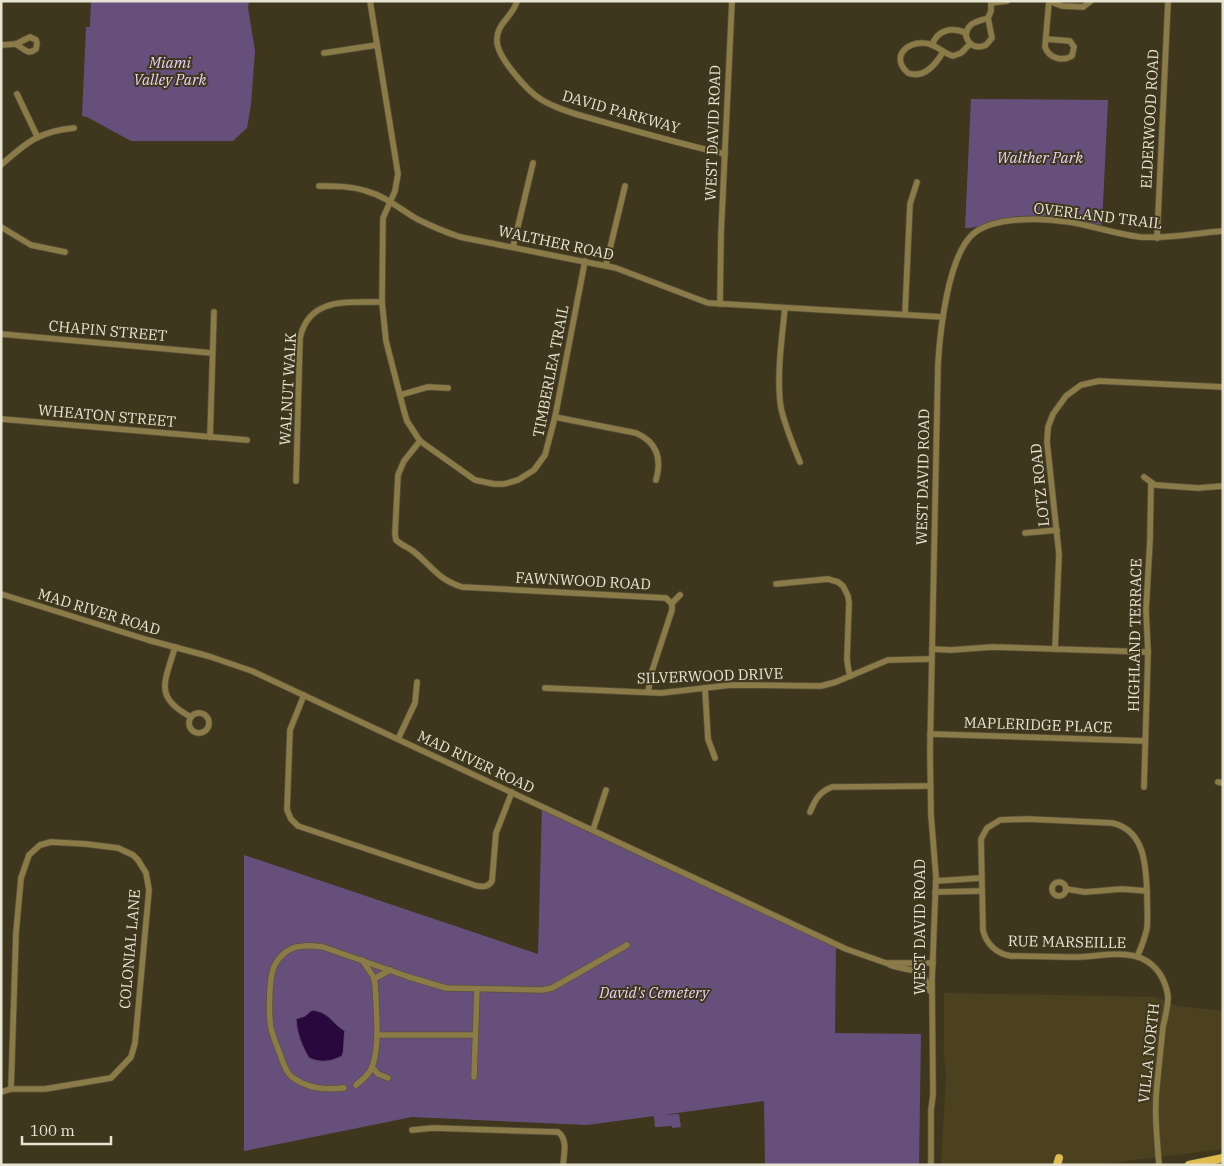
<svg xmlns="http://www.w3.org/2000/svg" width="1224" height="1166" font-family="'IBM Plex Serif',serif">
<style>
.built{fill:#4c411f}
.green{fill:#674f7c}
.water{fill:#29083e;stroke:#624a6b}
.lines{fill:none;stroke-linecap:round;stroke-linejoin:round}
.minor-casing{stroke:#5a533a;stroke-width:7}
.major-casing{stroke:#5a533a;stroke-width:9}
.minor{stroke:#8b7b49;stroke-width:5.5}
.major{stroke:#debc4d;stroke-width:8}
.labels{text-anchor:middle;stroke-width:4;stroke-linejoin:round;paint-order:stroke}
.park-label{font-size:15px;font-style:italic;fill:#e6d4f7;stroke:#3f371d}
.street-label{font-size:15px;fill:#e8e4d4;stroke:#3f371d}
</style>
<rect width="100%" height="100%" fill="#3f371d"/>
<polygon class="built" points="944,993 1156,997 1177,1006 1223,1011 1223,1149 1126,1161 1105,1165 941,1165 946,1077 944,1056"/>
<g class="green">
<polygon points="91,1 249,1 248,8 255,51 251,104 247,128 233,141 131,141 87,117 82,116 86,27 90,27"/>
<path d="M971 99 1108 100 1102 225C1071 219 1037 212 1006 218 990 221 982 228 965 228Z"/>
<polygon points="542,806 836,945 835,1033 921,1034 919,1165 765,1165 764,1101 663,1115 679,1114 681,1127 672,1128 672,1126 655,1127 654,1116 587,1125 412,1117 244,1151 244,855 538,954"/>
</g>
<path class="water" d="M312 1010C331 1013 329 1021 345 1031 343 1040 345 1048 342 1056 330 1062 321 1063 309 1058 302 1046 297 1034 296 1019L305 1016Z"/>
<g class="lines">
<g class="minor-casing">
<g id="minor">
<polyline points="370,1 398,174 395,191 383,218 382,302 386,341 404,411 407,421 420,441 475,480 494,484 504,484 518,480 534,470 545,455 555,417 585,261"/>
<path d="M517 1C513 17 496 23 497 41 497 57 528 92 542 100 560 111 587 117 607 123 646 134 685 145 725 154"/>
<polyline points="1049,1 1062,6 1083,7 1091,1"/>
<polyline points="991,3 1007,1"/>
<path d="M988 18C977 22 967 22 966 36 969 46 977 49 986 45L992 38 988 18 991 11V1"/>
<path d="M30 37 36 40 37 43 36 49C28 56 23 48 16 44Z"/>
<path d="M1046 39 1070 41 1074 47 1072 56C1062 62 1049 58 1045 47L1049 1"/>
<polyline points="1,45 16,44"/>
<path d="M932 45C938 29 952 27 966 33"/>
<path d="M943 52C936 64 924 79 908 73 891 58 905 42 924 43 935 43 942 53 953 56L961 53 970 44"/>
<polyline points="324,53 377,45"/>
<polyline points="17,94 37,136"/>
<path d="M1 165C26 143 39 131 74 128"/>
<path d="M319 186C335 186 351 186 366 191 385 196 400 209 417 219 431 226 445 232 460 237L616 268 708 303 943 317"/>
<polyline points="1,227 31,245 65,252"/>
<polyline points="1157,238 1168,1"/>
<polyline points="513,247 533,163"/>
<polyline points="606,265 625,186"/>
<polyline points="720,304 721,234 732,1"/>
<path d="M785 308C782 336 776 380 781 408 785 426 793 445 800 462"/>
<polyline points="905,314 910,204 917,182"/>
<polyline points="1,334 212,353"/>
<polyline points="400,395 428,387 448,388"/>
<path d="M555 417 636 433C657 442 662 459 656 480"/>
<polyline points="1,419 247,440"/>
<polyline points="210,437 214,312"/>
<path d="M420 441 404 461 398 475 395 534 396 540C401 545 408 547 413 551 432 566 437 579 462 587L666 598 672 604V610L652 671 648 692"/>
<polyline points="1144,477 1155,485 1198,488 1223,486"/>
<path d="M296 481 300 338C309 296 349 303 382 302"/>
<polyline points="1025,533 1057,530"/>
<polyline points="776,584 828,579 838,582 843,586 848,596 849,603 847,659 848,667 850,676"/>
<polyline points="1,594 148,640 208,656 252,671 846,949 886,963 933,963"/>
<polyline points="672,603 680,595"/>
<path d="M175 647C165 682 153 697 191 717"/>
<polyline points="932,649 951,650 992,647 1148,652"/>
<polyline points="1055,649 1059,554 1047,442 1048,427 1053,414 1066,396 1081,385 1099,381 1223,387"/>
<polyline points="545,688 661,693 731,685 821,686 836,682 888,660 931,659"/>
<polyline points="705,688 708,739 715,758"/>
<path d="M304 695 290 730 287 810 291 819 298 826 477 886C484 887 488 887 492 881L496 833 512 792"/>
<circle cx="199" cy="723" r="10"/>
<polyline points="930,734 1145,741"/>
<polyline points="398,739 415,703 417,682"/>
<polyline points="1218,782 1223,783"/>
<polyline points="1144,787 1148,652 1146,610 1150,540 1151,484"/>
<path d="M810 812C815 800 819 792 832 787L930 786"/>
<polyline points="593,830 606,790"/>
<polyline points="936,881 981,878"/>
<circle cx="1059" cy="889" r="7"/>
<polyline points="1066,889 1085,892 1122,889 1147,891"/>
<polyline points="935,892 981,891"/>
<path d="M1137 957C1141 948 1145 938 1147 928 1148 916 1147 904 1147 893 1146 866 1145 830 1112 823L1028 819 1000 820 987 828 981 839 983 930C986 944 997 954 1011 956 1034 956 1057 957 1080 957 1100 956 1122 951 1141 958 1157 965 1166 980 1168 997 1168 1007 1165 1018 1163 1027 1161 1046 1159 1066 1157 1085 1154 1111 1157 1138 1159 1165"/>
<path d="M890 965C911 973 922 964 930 991"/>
<polyline points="374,979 390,970"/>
<polyline points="377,1035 475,1035"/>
<polyline points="372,1067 378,1074 388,1078"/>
<polyline points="474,1077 477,989"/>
<path d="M356 1085C361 1081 367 1076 370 1071 381 1053 376 1005 375 983L373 976 362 960"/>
<path d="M344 1088C325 1090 308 1089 292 1077 286 1073 282 1060 280 1054 277 1046 274 1039 272 1032 268 1020 269 978 274 967 276 961 283 953 289 950 298 944 313 946 323 947L409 977 446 988 542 990 552 988 627 945"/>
<polyline points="1,1092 11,1089 45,1089 111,1078 131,1057 135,1043 149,890 146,873 138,860 133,855 118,848 86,844 51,842 40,845 29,855 21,878 16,933 11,1089"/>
<path d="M412 1130 433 1128 558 1132C568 1139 564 1154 563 1165"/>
<path d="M931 1165V1110L933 1095 932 980 936 877 931 815 930 751 938 364C940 331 948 256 973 234 995 216 1043 218 1069 222 1093 226 1116 234 1140 237 1168 239 1195 233 1223 231"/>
</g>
</g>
<g class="major-casing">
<g id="major">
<polyline points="1057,1165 1059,1158"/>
<polyline points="1189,1165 1223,1158"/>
</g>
</g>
<use href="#minor" class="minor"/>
<use href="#major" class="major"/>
</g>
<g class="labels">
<g class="park-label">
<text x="170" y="68">Miami<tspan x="170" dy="17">Valley Park</tspan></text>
<text x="1040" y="163">Walther Park</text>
<text x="654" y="998">David's Cemetery</text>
</g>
<g class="street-label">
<text transform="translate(621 112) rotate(16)" y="5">DAVID PARKWAY</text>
<text transform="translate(1150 119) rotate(-87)" y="5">ELDERWOOD ROAD</text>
<text transform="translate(713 133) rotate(-88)" y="5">WEST DAVID ROAD</text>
<text transform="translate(1098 216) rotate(7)" y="5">OVERLAND TRAIL</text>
<text transform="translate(556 243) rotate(12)" y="5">WALTHER ROAD</text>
<text transform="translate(108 331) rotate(5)" y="5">CHAPIN STREET</text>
<text transform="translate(551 371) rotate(-79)" y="5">TIMBERLEA TRAIL</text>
<text transform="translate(288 389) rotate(-87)" y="5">WALNUT WALK</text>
<text transform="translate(107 416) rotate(5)" y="5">WHEATON STREET</text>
<text transform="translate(923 477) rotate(-89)" y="5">WEST DAVID ROAD</text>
<text transform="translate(1040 485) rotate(-96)" y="5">LOTZ ROAD</text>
<text transform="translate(583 581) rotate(3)" y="5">FAWNWOOD ROAD</text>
<text transform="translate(99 612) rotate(17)" y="5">MAD RIVER ROAD</text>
<text transform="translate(1135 635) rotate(-89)" y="5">HIGHLAND TERRACE</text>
<text transform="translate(710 676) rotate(-2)" y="5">SILVERWOOD DRIVE</text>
<text transform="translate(1038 725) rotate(2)" y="5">MAPLERIDGE PLACE</text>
<text transform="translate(476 762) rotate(25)" y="5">MAD RIVER ROAD</text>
<text transform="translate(920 927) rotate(-90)" y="5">WEST DAVID ROAD</text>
<text transform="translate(1067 942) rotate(1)" y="5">RUE MARSEILLE</text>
<text transform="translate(130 949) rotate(-85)" y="5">COLONIAL LANE</text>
<text transform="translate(1149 1053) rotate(-84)" y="5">VILLA NORTH</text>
</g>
</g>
<rect width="1224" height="1166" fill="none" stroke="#e8e4d4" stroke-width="5"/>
<path d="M22 1136v8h89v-8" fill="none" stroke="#e8e4d4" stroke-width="2.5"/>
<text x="30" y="1136" font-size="15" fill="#e8e4d4" stroke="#3f371d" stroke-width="4" paint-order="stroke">100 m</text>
</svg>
